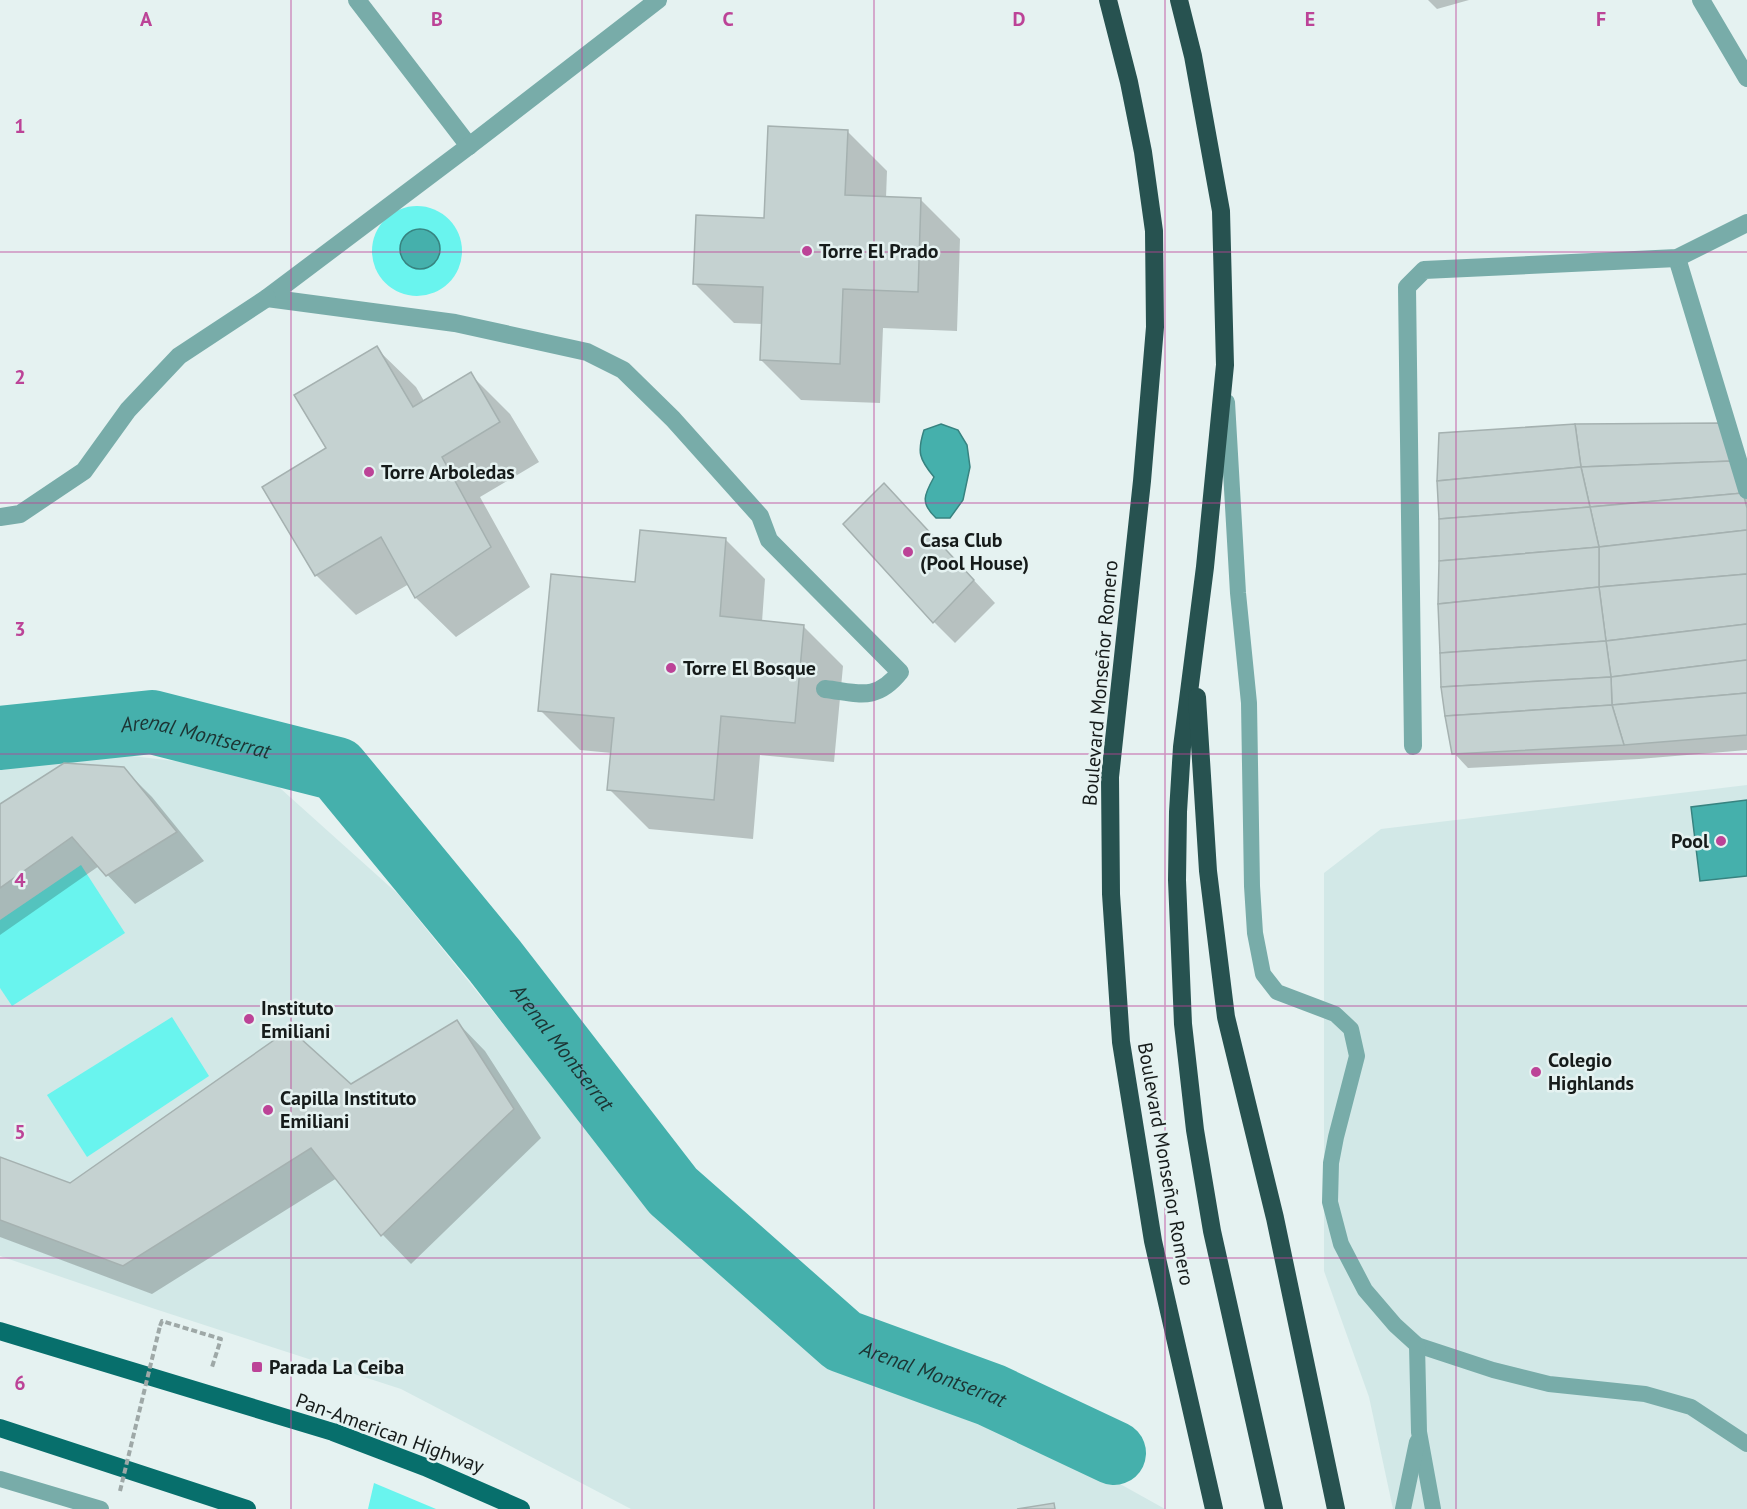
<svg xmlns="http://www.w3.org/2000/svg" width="1747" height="1509" font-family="'PT Sans',sans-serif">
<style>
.built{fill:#d2e8e7}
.green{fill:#69f4ee}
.water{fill:#45b0ac;stroke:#378380;stroke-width:1.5}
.shadow{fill:#0003}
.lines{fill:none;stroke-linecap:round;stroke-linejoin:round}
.river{stroke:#45b0ac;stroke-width:64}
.building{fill:#c5d2d1;stroke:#a5b1b0;stroke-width:1.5}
.path{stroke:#9ea8a7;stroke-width:4;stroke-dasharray:6 3;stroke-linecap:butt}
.lane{stroke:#78aca9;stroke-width:16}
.street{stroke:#78aca9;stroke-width:18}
.primary{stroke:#076f6c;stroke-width:18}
.highway{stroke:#275250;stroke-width:18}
.path-bridge{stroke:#9ea8a7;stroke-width:4;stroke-dasharray:6 3;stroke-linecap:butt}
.grid{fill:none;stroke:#bc4397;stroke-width:1.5;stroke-opacity:0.55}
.poi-dot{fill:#bc4397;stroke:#e5f2f1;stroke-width:2}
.labels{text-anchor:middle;stroke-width:5;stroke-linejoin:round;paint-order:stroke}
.poi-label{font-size:20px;font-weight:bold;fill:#161b1a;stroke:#e5f2f1;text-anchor:start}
.street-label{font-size:20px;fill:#161b1a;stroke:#e5f2f1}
.water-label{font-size:21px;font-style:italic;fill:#1c3433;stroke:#e5f2f1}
.grid-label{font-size:20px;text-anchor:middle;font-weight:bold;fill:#bc4397;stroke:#e5f2f1;stroke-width:5;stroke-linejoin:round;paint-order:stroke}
</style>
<rect width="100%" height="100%" fill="#e5f2f1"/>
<g class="built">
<polygon points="63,748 261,771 398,894 599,1143 830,1365 1104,1475 1165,1509 631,1509 401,1389 155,1309 0,1256 0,766"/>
<polygon points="1747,785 1747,1509 1393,1509 1369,1397 1324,1271 1324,873 1381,829"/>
</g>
<g class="green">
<circle cx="417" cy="251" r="45"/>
<polygon points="81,865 125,933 12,1006 0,988 0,920"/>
<polygon points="172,1017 209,1076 87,1157 47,1095"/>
<polygon points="374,1483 436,1509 368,1509"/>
</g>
<g class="water">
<circle cx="420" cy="249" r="20"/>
<path d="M941 424 958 430 967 445 970 467 963 500 950 518H936C920 503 924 495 934 477 919 459 917 452 924 430Z"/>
<polygon points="1747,800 1747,876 1700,881 1691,807"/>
</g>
<g class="shadow">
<polygon points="1428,0 1469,0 1437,9"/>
<polygon points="847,131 887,171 886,198 921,200 960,239 957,331 883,328 880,403 801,400 761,360 763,324 734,323 694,283 766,220"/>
<polygon points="376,348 416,387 424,401 470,374 510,414 539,462 480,497 530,587 456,637 416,598 409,584 356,615 316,575 264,487 329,449"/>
<polygon points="1747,477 1747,750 1639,759 1468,768 1454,753"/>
<polygon points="905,506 995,603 955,643 934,622"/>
<polygon points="726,540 765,579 762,622 803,626 843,666 834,762 760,755 753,839 649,829 609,789 612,753 580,750 540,710 636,583"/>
<polygon points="123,768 152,797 204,861 135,904 99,866 0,935 0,806"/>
<polygon points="457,1022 485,1051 541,1138 411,1264 383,1235 337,1178 152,1294 0,1237 0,1158 70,1185 351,1086"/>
</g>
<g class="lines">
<path class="river" id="s1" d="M0 738 152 722 337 769 495 961 673 1191 843 1341 991 1395 1114 1453"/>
</g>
<g class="building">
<polygon points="768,126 848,130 845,195 921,198 918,292 843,289 840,364 760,360 763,287 693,284 696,215 764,218"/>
<polygon points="377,346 413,407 471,372 500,422 442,457 491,547 415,598 381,537 315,576 262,487 326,448 294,395"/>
<polygon points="1722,423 1732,461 1581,467 1575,424"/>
<polygon points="1575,424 1581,467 1437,481 1439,433"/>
<polygon points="1732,461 1743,493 1590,507 1581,467"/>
<polygon points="1581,467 1590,507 1439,519 1437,481"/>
<polygon points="884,483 974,580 933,623 843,524"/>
<polygon points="1743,493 1747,508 1747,530 1599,547 1590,507"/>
<polygon points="1590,507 1599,547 1439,561 1439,519"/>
<polygon points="640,530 726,538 720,616 804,625 795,723 721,716 714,800 607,790 614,718 538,711 551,574 635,582"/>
<polygon points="1747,530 1747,574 1599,587 1599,547"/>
<polygon points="1599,547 1599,587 1438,604 1439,561"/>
<polygon points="1747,574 1747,624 1606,641 1599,587"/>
<polygon points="1599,587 1606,641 1440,653 1438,604"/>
<polygon points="1747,624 1747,660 1611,677 1606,641"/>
<polygon points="1606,641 1611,677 1441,687 1440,653"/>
<polygon points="1747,660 1747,693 1612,705 1611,677"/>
<polygon points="1611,677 1612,705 1445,716 1441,687"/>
<polygon points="1747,693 1747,735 1624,745 1612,705"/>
<polygon points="1612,705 1624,745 1452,754 1445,716"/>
<polygon points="64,763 124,767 177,832 106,876 72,837 0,888 0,804"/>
<polygon points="457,1020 514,1109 381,1236 311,1148 123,1266 0,1220 0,1157 70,1183 290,1029 351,1084"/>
<polygon points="1054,1503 1055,1509 1017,1509"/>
</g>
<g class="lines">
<polyline class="path" points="160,1326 162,1321 221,1339 212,1367"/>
<g class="lane">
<polyline points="1227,402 1238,593 1249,703 1252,886 1255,933 1263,974 1277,992 1335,1014 1351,1029 1357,1056 1336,1137 1331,1163 1330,1202 1341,1244 1365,1290 1395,1325 1417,1345 1493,1370 1549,1384 1645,1394 1691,1407 1747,1444"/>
<polyline points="1417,1345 1419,1432 1433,1509"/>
<polyline points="0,1479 101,1509"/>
<polyline points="1403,1509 1417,1442"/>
</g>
<g class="street">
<polyline points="357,0 469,146"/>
<path d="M658 0 469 146 267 298 455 323 587 352 623 370 673 419 760 516 769 540 900 672C876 702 859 693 825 689"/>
<polyline points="1701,0 1747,78"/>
<polyline points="1677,258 1747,490"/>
<polyline points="0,517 20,514 84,471 128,410 179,356 267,298"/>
<polyline points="1413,746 1407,287 1424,270 1677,258 1747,223"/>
</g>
<g class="primary">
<polyline points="0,1331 333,1432 425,1467 521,1509"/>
<polyline points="0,1428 247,1509"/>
</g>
<g class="highway">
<polyline points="1108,0 1129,82 1143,152 1154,231 1155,327 1142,481 1110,777 1111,894 1121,1042 1153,1241 1214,1509"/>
<polyline points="1179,0 1193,56 1221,211 1225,365 1205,567 1182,747 1178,812 1177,880 1183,1024 1195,1130 1212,1231 1274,1509"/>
<polyline points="1197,697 1208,871 1226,1017 1275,1218 1336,1509"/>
</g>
<polyline class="path-bridge" points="120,1491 160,1326"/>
</g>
<path class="grid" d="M291 0V1509M582 0V1509M874 0V1509M1165 0V1509M1456 0V1509M0 252H1747M0 503H1747M0 754H1747M0 1006H1747M0 1258H1747"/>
<g class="poi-dot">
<circle cx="807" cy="251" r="6"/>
<circle cx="369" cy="472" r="6"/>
<circle cx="908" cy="552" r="6"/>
<circle cx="671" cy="668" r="6"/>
<circle cx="1721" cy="841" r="6"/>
<circle cx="249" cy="1019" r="6"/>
<circle cx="1536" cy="1072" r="6"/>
<circle cx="268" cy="1110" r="6"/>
<rect x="251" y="1361" width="12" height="12" rx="3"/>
</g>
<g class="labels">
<g class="poi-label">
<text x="819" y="258">Torre El Prado</text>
<text x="381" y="479">Torre Arboledas</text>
<text x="920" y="547">Casa Club<tspan x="920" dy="23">(Pool House)</tspan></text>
<text x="683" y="675">Torre El Bosque</text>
<text x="1709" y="848" text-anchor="end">Pool</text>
<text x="261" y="1015">Instituto<tspan x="261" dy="23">Emiliani</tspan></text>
<text x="1548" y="1067">Colegio<tspan x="1548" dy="23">Highlands</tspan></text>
<text x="280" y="1105">Capilla Instituto<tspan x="280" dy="23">Emiliani</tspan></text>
<text x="269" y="1374">Parada La Ceiba</text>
</g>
<g class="street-label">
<text transform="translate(1100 683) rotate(-85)" y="7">Boulevard Monseñor Romero</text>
<text transform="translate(1166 1164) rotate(80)" y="7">Boulevard Monseñor Romero</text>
<text transform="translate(390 1433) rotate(20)" y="7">Pan-American Highway</text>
</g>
<g class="water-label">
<text dy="7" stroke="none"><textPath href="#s1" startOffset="198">Arenal Montserrat</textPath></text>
<text dy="7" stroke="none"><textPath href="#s1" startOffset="702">Arenal Montserrat</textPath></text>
<text dy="7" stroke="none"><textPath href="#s1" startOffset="1206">Arenal Montserrat</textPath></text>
</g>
</g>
<g class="grid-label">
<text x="146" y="26">A</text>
<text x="437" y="26">B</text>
<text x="728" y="26">C</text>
<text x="1019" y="26">D</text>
<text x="1310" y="26">E</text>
<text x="1601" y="26">F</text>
<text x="20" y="133">1</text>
<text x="20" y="384">2</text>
<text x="20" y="636">3</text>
<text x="20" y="887">4</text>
<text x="20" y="1139">5</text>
<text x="20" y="1390">6</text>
</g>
</svg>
